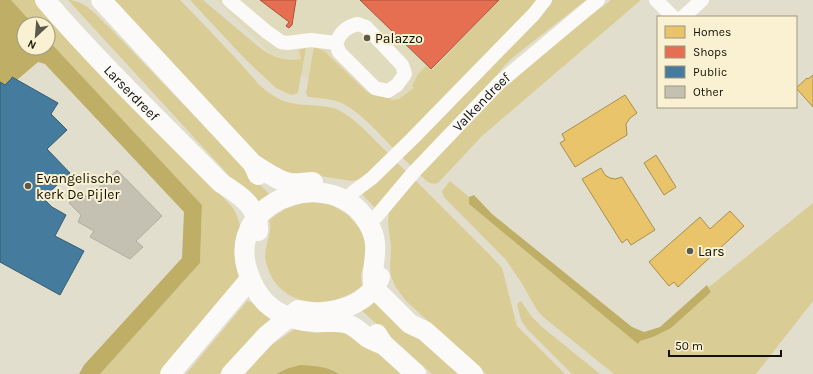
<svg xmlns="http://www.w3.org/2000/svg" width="813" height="374" font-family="Karla,sans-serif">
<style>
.built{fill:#e1dbbe}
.green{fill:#d9cc94}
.water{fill:#bfae65}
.homes{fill:#e9c46a;stroke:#a98f4c}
.shops{fill:#e76f51;stroke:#a8533b}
.public{fill:#457b9d;stroke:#365c70}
.building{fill:#c4c1b3;stroke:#b0aea0}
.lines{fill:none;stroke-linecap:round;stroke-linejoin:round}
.street{stroke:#fbfaf8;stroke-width:14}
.secondary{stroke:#fbfaf8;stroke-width:20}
.poi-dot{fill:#5c594c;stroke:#f9f1d1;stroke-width:1.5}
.labels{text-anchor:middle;stroke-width:4;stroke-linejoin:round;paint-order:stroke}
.poi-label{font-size:14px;fill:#141207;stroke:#f9f1d1;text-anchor:start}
.street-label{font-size:14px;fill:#141207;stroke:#f9f1d1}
</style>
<rect width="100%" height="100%" fill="#e2decd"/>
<polygon class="built" points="216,0 516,0 411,113 350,99 282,66"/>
<g class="green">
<polygon points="11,0 40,0 233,208 237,216 241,229 239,282 164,374 100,374 200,263 202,205 48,40 48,24 33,24"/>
<path d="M68 0C85 0 98 17 110 28L271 196 257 206Z"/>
<path d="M110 0H180C201 21 221 43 241 64 251 75 261 89 274 96 293 109 315 102 336 109 354 116 375 141 389 154L361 179 352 181 320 176 280 174 252 150Z"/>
<path d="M190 0H203L259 47C272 57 284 62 301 59L299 50 306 48 298 92 296 94 291 95 276 88 246 60Z"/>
<path d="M500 0H540L394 149C380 135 358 109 339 102 330 99 319 98 308 97L306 94 314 47 324 51 367 92 375 96 390 98 391 100 399 99 414 88 412 86 418 74 426 66 432 70Z"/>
<polygon points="552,0 586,0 512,58 504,66 480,96 411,166 402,157 530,25"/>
<path d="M611 0H641L482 136 438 183C430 186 426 180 420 175L492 99 547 50Z"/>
<polygon points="396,162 407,172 375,208 362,194"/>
<polygon points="415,180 491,256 502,268 517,326 565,374 486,374 406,301 395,286 391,276 390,268 391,247 388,224 389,212"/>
<polygon points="450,181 469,197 469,204 640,341 653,337 711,292 709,287 813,203 813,301 756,374 614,374 542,316 537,310 521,282 506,260 444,197 442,191"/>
<path d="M307 201 332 205 348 215 361 230 366 246V257L361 274 362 286C329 312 277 308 266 262 262 249 274 231 269 220L285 209Z"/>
<polygon points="375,297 461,374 432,374 360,309"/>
<polygon points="247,301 251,302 270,318 270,321 219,374 186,374"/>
<polygon points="521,301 531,316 542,327 600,374 572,374 527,329 521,320 517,304"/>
<polygon points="295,329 315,333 334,330 346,333 371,347 401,374 339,374 331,369 286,369 276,374 241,374 270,346"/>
</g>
<g class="water">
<polygon points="0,0 11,0 33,24 24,24 24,48 48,48 48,40 202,205 200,263 100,374 79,374 84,365 182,258 184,212 45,64 38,62 17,80 12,77 12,78 5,85 0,82"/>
<polygon points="474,195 492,214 632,327 644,332 660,327 707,285 711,292 671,328 653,337 640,341 638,344 469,204 469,197"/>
<path d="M300 365C315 366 327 366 339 374H276L286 369Z"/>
</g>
<g class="homes">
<polygon points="813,75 813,107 796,88 807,78 808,79"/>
<polygon points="625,95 637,113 630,118 626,124 627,135 575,167 560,143 565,140 562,134"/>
<polygon points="656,155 676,187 664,195 644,163"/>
<polygon points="601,168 605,175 610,178 615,179 622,177 655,230 631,245 627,239 622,243 582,179"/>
<polygon points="730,211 744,226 678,287 674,282 669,286 649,262 700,217 710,229"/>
</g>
<g class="shops">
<polygon points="260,0 296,0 292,25 289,28 286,26 289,22"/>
<polygon points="360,0 499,0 431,69"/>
</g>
<polygon class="public" points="12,77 58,103 51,114 67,130 47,149 70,173 43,198 52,207 66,215 55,236 84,251 60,295 0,262 0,82 5,85 12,78"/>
<polygon class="building" points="117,170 162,216 136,241 143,247 130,259 90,237 94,231 78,222 81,215 69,203 81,191 88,198"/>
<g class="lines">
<g class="street">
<polyline points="229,0 267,32 281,42 287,43 311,40 336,43"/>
<polyline points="656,0 673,17"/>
<polyline points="683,17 702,0"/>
<path d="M358 24 366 27 402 65 405 74 397 85 388 91 375 88 339 52 336 43C340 33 347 26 358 24Z"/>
<polyline points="352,193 372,178 413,138 534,14 545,0"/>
<path id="s1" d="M376 217 413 173 499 83 598 0"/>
</g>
<g class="secondary">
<path id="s2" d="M45 0C100 64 162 123 221 183 239 194 260 208 258 231"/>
<polyline points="101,0 253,164 258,175"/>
<path d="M253 164C264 170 277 181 290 183 298 184 305 182 313 182"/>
<path d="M374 288C373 283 372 278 373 273 374 259 378 245 372 231 343 160 226 195 247 269 251 282 256 293 266 303 282 318 303 323 325 322 333 322 340 321 348 324 356 327 361 333 368 338 373 341 379 343 384 345"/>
<polyline points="374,288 410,324 425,331 473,374"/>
<polyline points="377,334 384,345 416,374"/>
<polyline points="170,374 250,279"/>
<path d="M231 374 267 335 298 310C327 317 367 308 380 277"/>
</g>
</g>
<g class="poi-dot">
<circle cx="367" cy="38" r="4"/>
<circle cx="28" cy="186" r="4"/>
<circle cx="690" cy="251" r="4"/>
</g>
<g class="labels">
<g class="poi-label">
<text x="375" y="43">Palazzo</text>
<text x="36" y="183">Evangelische<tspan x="36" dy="16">kerk De Pijler</tspan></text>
<text x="698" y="256">Lars</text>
</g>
<g class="street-label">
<text dy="5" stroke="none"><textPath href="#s2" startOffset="127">Larserdreef</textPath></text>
<text dy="5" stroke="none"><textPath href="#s1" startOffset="156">Valkendreef</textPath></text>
</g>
</g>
<rect x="657" y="16" width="140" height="92" fill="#f9f1d1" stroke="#9d9880"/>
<rect x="665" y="26" width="20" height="12" fill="#e9c46a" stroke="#9d9880"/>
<text x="693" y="36" font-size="12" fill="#141207">Homes</text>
<rect x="665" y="46" width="20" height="12" fill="#e76f51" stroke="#9d9880"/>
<text x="693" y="56" font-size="12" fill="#141207">Shops</text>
<rect x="665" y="66" width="20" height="12" fill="#457b9d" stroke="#9d9880"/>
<text x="693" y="76" font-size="12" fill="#141207">Public</text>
<rect x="665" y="86" width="20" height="12" fill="#c4c1b3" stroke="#9d9880"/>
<text x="693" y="96" font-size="12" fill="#141207">Other</text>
<g transform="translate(36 36) rotate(206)"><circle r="19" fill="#f9f1d1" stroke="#9d9880"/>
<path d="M0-3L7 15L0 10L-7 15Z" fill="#5c594c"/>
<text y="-6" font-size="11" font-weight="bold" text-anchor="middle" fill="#141207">N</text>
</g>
<path d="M669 350v6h112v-6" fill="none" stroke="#141207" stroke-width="2"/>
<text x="675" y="350" font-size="12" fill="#141207" stroke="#f9f1d1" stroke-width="3" paint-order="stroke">50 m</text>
</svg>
